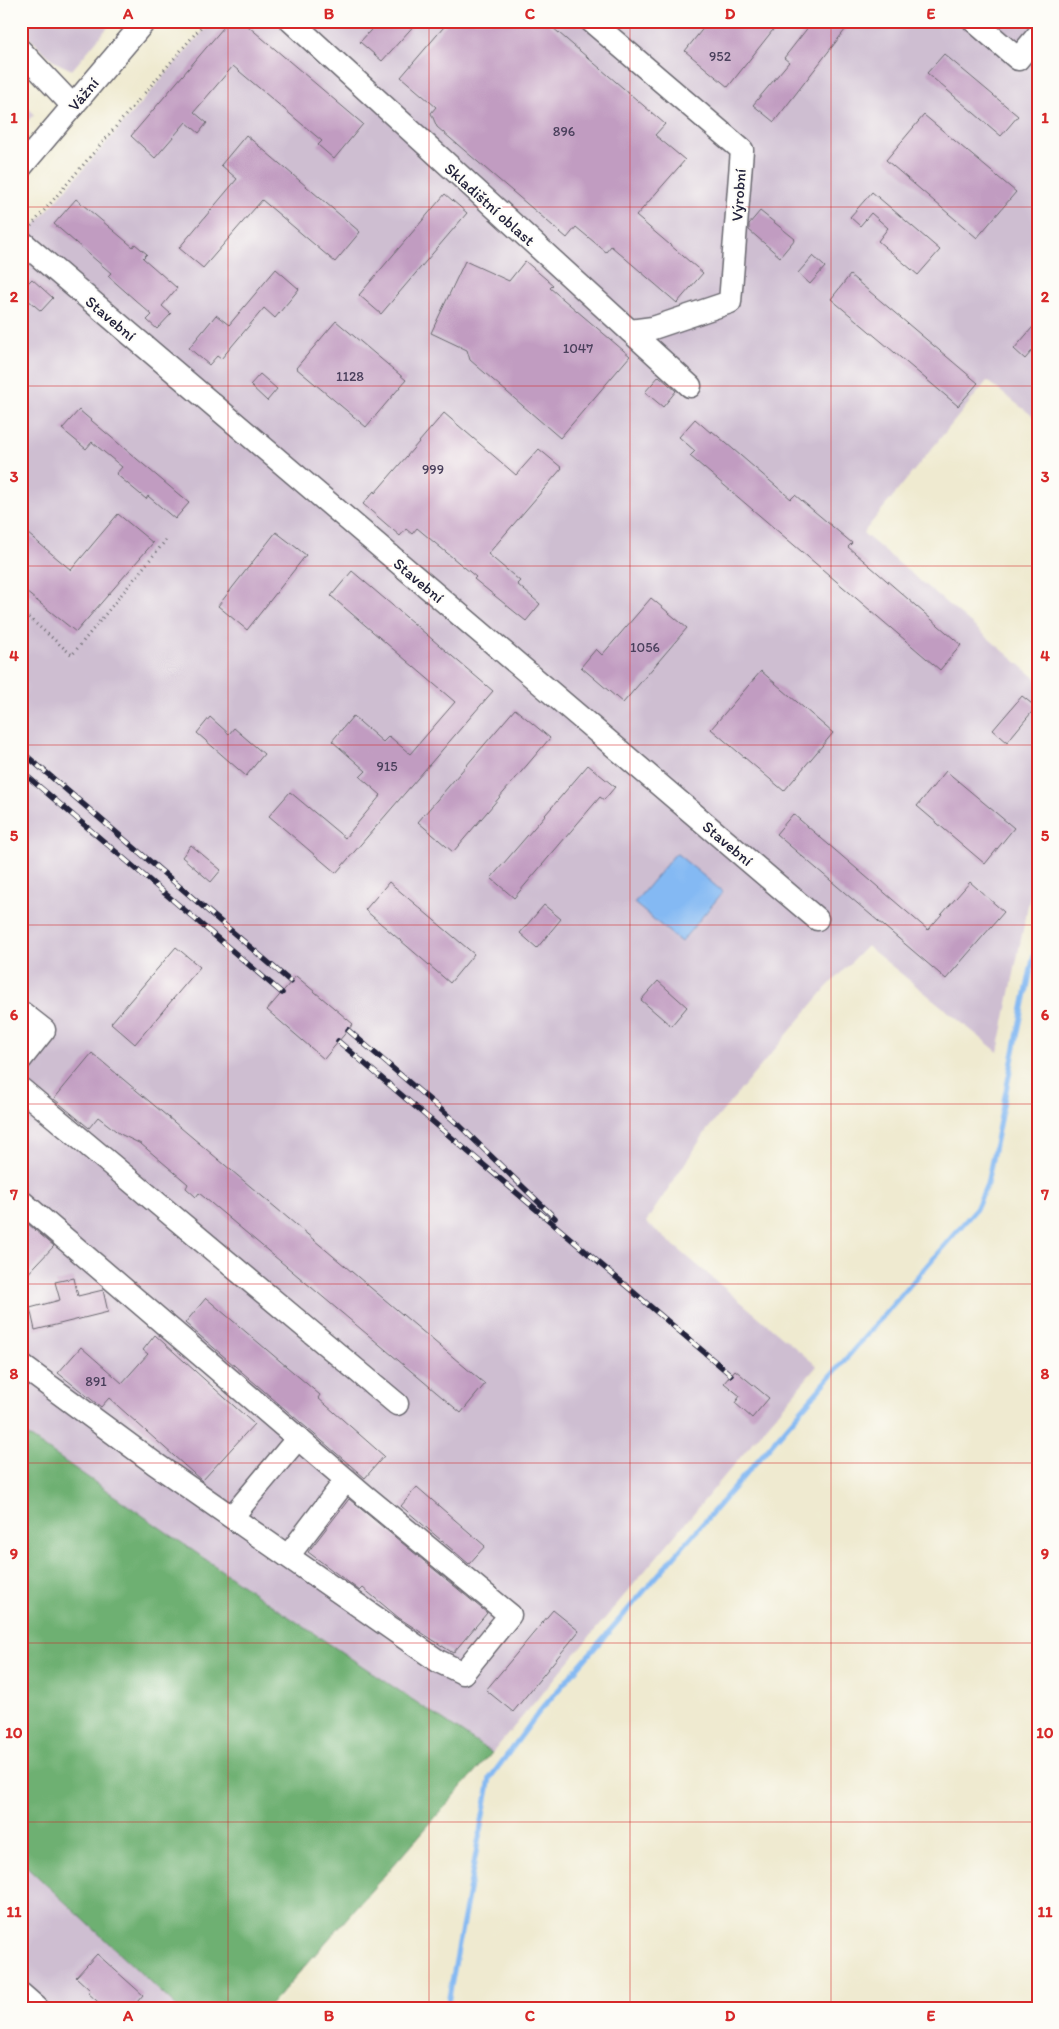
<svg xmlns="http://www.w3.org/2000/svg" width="1059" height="2029" font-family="Itim,sans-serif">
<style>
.industrial{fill:#cebed1}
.forest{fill:#6eb072;stroke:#486956}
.water{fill:#84b9f3;stroke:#536e97}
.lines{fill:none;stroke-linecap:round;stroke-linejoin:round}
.stream{stroke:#84b9f3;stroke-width:5}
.building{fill:#c19cc1}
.minor-casing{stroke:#6a686f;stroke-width:25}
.path{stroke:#6a686f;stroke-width:3;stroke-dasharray:1 4;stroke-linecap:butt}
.minor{stroke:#fff;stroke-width:22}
.rail-casing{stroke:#22223b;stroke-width:5.5}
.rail{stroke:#fdfcf7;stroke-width:4;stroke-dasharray:11;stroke-linecap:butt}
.grid{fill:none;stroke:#d62828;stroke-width:1;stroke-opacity:0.55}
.labels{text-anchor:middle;stroke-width:4;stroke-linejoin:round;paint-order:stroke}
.number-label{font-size:14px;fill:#4a405c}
.street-label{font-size:16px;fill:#22223b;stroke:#fdfcf7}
.neatline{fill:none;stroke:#d62828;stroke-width:2}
.grid-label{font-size:16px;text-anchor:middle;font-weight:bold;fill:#d62828}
</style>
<rect width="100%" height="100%" fill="#fdfcf7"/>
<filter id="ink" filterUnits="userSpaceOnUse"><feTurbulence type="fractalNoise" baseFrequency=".02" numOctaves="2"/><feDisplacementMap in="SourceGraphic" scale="10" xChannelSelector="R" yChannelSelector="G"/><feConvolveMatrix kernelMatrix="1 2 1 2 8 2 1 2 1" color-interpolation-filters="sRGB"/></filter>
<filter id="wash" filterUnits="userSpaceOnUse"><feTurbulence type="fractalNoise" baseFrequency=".0096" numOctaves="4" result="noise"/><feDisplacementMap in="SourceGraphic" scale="20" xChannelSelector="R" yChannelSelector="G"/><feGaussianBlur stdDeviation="1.12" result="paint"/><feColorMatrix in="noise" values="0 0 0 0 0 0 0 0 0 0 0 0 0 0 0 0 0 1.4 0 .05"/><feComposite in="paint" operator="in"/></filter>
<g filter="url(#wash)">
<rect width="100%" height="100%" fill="#efead0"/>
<g class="industrial">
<polygon points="21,21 113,21 72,70 55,62 22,31"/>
<polygon points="212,21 1038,21 1038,420 987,381 863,533 1038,680 1038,856 998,1052 867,946 827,987 707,1130 646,1222 817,1366 492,1753 267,1602 21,1431 21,241"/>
<polygon points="21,100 34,114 21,129"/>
<polygon points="21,1861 178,2008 21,2008"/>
</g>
<polygon class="forest" points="21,1431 267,1602 492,1753 268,2008 178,2008 21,1861"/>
<polygon class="water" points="676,853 723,892 681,942 634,903"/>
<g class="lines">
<polyline class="stream" points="447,2008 490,1778 539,1712 976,1209 987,1184 1038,934"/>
</g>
<g id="blocks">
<g class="building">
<polygon points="229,21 242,21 363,124 334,159 318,145 322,141 233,66 194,112 207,123 199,133 186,122 155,158 131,136"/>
<polygon points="379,21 418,21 382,61 360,42"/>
<polygon points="449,21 545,21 665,124 655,135 685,160 636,216 703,273 677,303 611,246 606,252 576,227 567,238 437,127 431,113 436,107 401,77"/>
<polygon points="709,21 780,21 728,87 685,51"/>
<polygon points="813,21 852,21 774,122 753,105 789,62 784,58"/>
<polygon points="944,54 1018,116 1001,136 927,73"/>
<polygon points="924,115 1016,192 977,238 886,160"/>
<polygon points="246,135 360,232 335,262 262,200 203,268 179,248 237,179 221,165"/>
<polygon points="872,192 940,250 918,275 878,241 888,228 871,213 860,226 850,217"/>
<polygon points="445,194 467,213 381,314 359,295"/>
<polygon points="76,199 133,247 135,244 147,254 143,258 177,288 162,306 171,314 157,329 147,320 152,315 108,276 111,273 54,224"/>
<polygon points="760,211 795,239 780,257 749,230 749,224"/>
<polygon points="813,256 825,267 810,284 798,273"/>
<polygon points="465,261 509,281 525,261 553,285 550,288 630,356 560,438 470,360 467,350 431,333"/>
<polygon points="276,269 299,289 275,318 264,308 221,359 217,356 209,365 189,348 216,315 229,325"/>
<polygon points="850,275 978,383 958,406 831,299"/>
<polygon points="32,279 53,298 41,311 21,294 21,290"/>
<polygon points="336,321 406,380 366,427 296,368"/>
<polygon points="1038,321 1038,344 1025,359 1014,349"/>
<polygon points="260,374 277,389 267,401 250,385"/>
<polygon points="659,376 676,391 663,407 645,392"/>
<polygon points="79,410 189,503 175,519 148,496 146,499 116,474 122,467 92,442 86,449 62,429"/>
<polygon points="444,413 516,475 539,449 562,468 488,554 520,581 517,584 540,604 526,621 474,579 476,577 417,528 412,534 406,529 400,536 363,504 374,491 375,493"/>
<polygon points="695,419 711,433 712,431 791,499 795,495 852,543 848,547 961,645 940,670 690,456 695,451 679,437"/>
<polygon points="118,514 153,543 76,632 21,588 21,528 71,570"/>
<polygon points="276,532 306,555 247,630 218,606"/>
<polygon points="352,571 493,691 336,873 269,816 290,792 345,838 381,795 360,777 366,771 332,741 353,716 383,742 389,736 410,754 455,702 331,596"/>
<polygon points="651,598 687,628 623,703 581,667 596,649 602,655"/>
<polygon points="761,671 833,733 784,791 711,729"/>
<polygon points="1022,696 1036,707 1007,742 993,730"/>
<polygon points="515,709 550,738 453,852 418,822"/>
<polygon points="210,717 229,734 234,728 264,754 246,776 197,733"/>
<polygon points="588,765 615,787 604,800 600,797 514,898 491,878"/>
<polygon points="946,771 1014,828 985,864 917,806"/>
<polygon points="793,814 928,930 970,882 1004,912 946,979 776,834"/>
<polygon points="191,845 221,870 211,882 182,857"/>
<polygon points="389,882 474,954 450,983 365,910"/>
<polygon points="544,905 561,919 537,948 520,933"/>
<polygon points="176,947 200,967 135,1044 111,1023"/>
<polygon points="296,976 353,1024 324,1059 267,1010"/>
<polygon points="658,981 687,1007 671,1026 641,1000"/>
<polygon points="92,1053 485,1384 461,1413 199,1193 196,1197 186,1188 188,1184 141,1144 120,1134 98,1117 89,1128 54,1099"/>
<polygon points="21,1218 54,1246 21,1281"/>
<polygon points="74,1278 78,1296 103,1290 108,1312 35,1330 30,1308 60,1300 55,1282"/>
<polygon points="206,1298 320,1395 318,1398 384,1456 365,1478 185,1323"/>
<polygon points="155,1335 254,1424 202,1481 109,1398 101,1407 58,1373 81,1347 122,1383 148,1354 143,1350"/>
<polygon points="735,1370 769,1398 752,1418 735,1403 740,1396 724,1383"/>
<polygon points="417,1487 485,1546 469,1564 401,1506"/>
<polygon points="349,1499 487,1613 453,1653 399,1618 363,1588 360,1591 308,1552"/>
<polygon points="553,1610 579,1631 513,1712 486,1690"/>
<polygon points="97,1954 143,1995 132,2008 105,2008 88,1993 90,1990 76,1977"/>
</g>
</g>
</g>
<g filter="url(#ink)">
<use href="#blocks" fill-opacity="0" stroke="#6a686f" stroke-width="1"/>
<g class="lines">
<g class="minor-casing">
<g id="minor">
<polyline points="291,21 690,386"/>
<polyline points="591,21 742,150 730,302 653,328 630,331"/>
<polyline points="974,21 1018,59 1038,35"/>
<polyline points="21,51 73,106"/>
<polyline points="21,167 145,21"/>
<polyline points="21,241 817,919"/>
<polyline points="21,1012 44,1030 21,1059"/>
<polyline points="21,1089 397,1404"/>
<polyline points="21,1201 364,1495 510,1615 463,1673 438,1661 154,1463 21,1365"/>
<polyline points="232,1517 298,1438"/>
<polyline points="288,1556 346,1480"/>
<polyline points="21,1994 37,2008"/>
</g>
</g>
<g class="path">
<polyline points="31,226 206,21"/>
<polyline points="21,611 72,655 166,540"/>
</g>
<use href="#minor" class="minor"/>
<g class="rail-casing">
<g id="rail">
<polyline points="21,751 291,982"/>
<polyline points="21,771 282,993"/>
<polyline points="348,1030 459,1125 555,1218"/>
<polyline points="338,1041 731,1375"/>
</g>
</g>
<use href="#rail" class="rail"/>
</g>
</g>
<path class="grid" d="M228 21V2008M429 21V2008M630 21V2008M831 21V2008M21 207H1038M21 386H1038M21 566H1038M21 745H1038M21 925H1038M21 1104H1038M21 1284H1038M21 1463H1038M21 1643H1038M21 1822H1038"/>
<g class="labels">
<g class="number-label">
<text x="720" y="61">952</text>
<text x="564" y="136">896</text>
<text x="578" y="353">1047</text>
<text x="350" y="381">1128</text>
<text x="433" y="474">999</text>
<text x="645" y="652">1056</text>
<text x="387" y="771">915</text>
<text x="96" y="1386">891</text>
</g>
<g class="street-label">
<text transform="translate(83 94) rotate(-50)" y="6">Vážní</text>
<text transform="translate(738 195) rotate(-86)" y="6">Výrobní</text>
<text transform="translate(490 204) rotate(42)" y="6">Skladištní oblast</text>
<text transform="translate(111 318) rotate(40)" y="6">Stavební</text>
<text transform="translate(419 580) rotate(40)" y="6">Stavební</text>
<text transform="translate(728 843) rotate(40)" y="6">Stavební</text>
</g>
</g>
<rect width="1059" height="2029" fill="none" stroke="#fdfcf7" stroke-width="55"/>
<rect x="28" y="28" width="1004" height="1974" class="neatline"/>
<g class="grid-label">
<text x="128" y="19">A</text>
<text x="329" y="19">B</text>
<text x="530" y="19">C</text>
<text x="730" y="19">D</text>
<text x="931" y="19">E</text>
<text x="14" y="123">1</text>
<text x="1045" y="123">1</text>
<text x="14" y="302">2</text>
<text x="1045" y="302">2</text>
<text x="14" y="482">3</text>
<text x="1045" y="482">3</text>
<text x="14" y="661">4</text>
<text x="1045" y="661">4</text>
<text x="14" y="841">5</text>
<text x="1045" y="841">5</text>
<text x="14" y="1020">6</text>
<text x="1045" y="1020">6</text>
<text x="14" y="1200">7</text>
<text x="1045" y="1200">7</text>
<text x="14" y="1379">8</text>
<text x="1045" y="1379">8</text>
<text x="14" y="1559">9</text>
<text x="1045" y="1559">9</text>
<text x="14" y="1738">10</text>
<text x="1045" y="1738">10</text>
<text x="14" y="1917">11</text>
<text x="1045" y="1917">11</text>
<text x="128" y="2021">A</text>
<text x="329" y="2021">B</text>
<text x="530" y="2021">C</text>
<text x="730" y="2021">D</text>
<text x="931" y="2021">E</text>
</g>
</svg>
